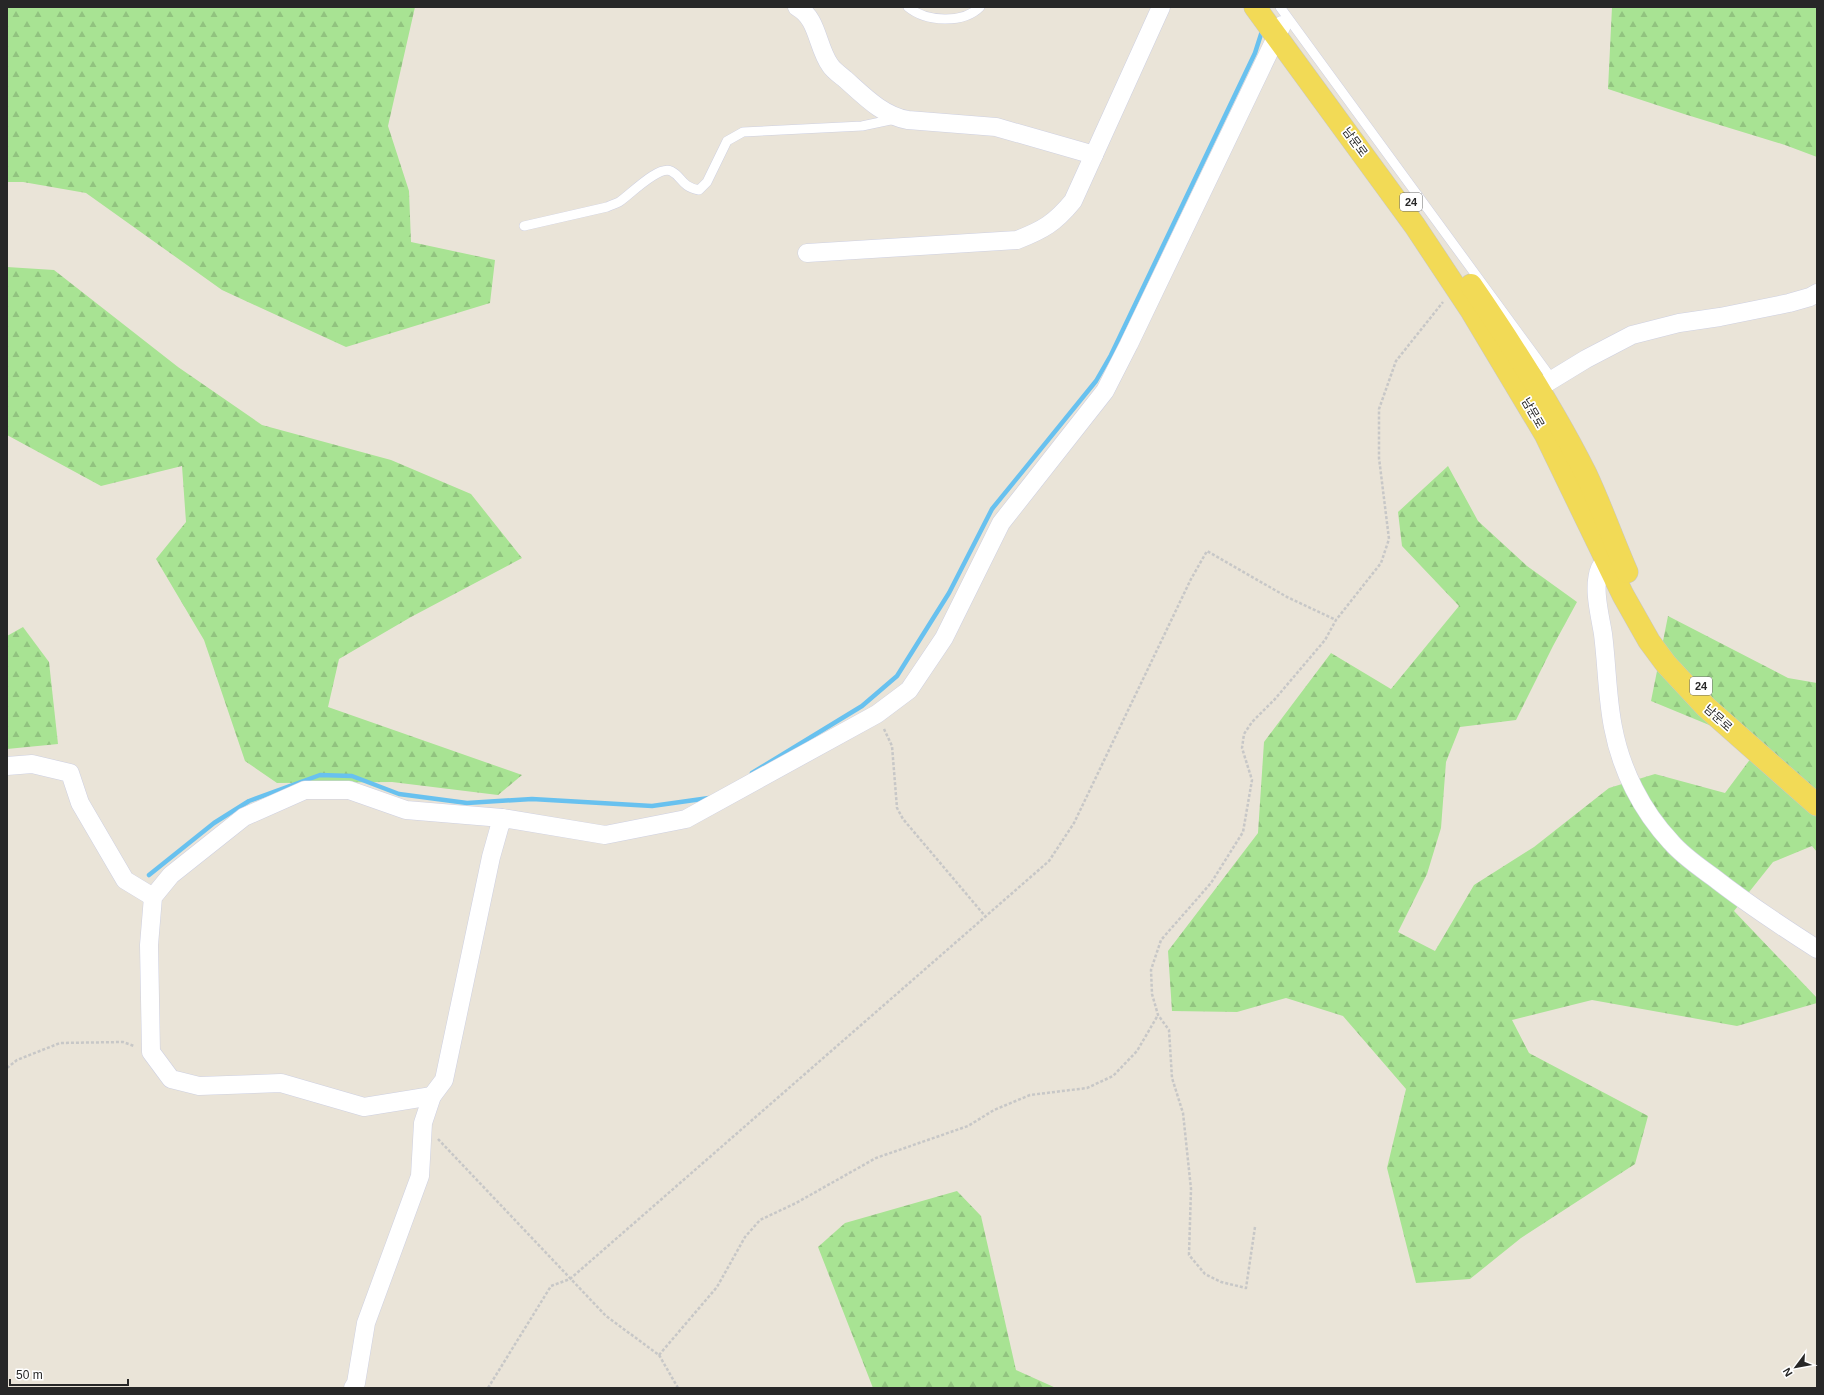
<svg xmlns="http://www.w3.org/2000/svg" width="1824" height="1395" font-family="Helvetica,'Noto Sans KR',sans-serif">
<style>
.forest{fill:url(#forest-firs)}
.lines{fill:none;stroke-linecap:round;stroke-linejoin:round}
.stream{stroke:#68c1ef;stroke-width:4.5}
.service-casing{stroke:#ced0e1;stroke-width:10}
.minor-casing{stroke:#ced0e1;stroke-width:19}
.primary-casing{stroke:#c7c7c7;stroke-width:23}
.path{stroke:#c7c7c7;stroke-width:2.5;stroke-dasharray:3 2;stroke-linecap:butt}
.service{stroke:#fff;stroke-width:9}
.minor{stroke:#fff;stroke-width:18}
.primary{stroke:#f2da56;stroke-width:22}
.labels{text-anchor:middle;stroke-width:3.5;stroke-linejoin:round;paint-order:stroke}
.shield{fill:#fff;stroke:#686868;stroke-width:1}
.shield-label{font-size:11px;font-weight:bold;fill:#272727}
.street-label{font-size:12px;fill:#272727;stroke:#fff}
</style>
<defs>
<pattern id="forest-firs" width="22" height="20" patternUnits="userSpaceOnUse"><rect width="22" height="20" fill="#a8e393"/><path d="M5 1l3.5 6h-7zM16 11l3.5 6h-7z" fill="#91c37f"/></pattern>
</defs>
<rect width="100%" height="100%" fill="#eae4d8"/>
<g class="forest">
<polygon points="7,7 415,7 388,126 409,191 411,242 495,260 490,303 346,347 222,290 86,193 23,182 7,182"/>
<polygon points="1612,7 1817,7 1817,157 1785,145 1684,114 1608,89"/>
<polygon points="7,267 54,270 178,367 262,425 391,460 471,494 522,558 411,617 339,659 328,707 522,775 498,795 392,782 277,783 245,761 204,640 156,559 186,522 182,466 101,486 7,435"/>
<polygon points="1448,466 1478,521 1527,566 1577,602 1553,646 1516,720 1460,727 1446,762 1441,828 1427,874 1398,932 1435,951 1474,885 1534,847 1609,788 1655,774 1725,793 1760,746 1651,701 1668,616 1788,678 1817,683 1817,852 1812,846 1773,862 1734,911 1817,998 1817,1003 1737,1026 1592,1000 1512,1020 1529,1053 1648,1116 1635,1164 1521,1238 1470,1279 1416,1283 1387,1168 1406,1089 1343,1016 1286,998 1237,1012 1172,1011 1168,951 1258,833 1264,742 1331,653 1391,689 1459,606 1402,546 1398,512"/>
<polygon points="23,627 49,662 58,744 7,749 7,636"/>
<polygon points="957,1191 981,1216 1016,1370 1056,1388 873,1388 818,1247 845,1223"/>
</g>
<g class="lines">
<g class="stream">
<polyline points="752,773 862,706 897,676 949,593 992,509 1096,381 1111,355 1255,53 1263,28"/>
<polyline points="149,875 214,823 249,801 320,775 352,776 399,794 467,803 532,799 652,806 709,798"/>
</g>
<g class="service-casing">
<g id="service">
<path d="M908 7C926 22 963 24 980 7"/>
<polyline points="1280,7 1552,379"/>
<path d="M524 226 607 207C611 205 615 204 619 202 630 195 658 165 671 171 683 177 680 186 699 190L707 182 727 141 743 132 862 126 895 119"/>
</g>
</g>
<g class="minor-casing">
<g id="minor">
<path d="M797 7C818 18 817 47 830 65 833 70 840 75 845 79 864 96 883 116 908 120L996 127 1094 155"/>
<path d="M807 253 1017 240C1043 230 1055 223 1073 201L1161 7"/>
<polyline points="1527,395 1586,359 1632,335 1679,323 1720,317 1789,303 1810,297 1817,293"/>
<path d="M1616 555C1610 559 1603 562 1600 568 1592 587 1600 615 1603 634 1607 665 1607 697 1613 727 1621 770 1642 811 1671 842 1683 856 1698 866 1713 877 1746 903 1781 926 1817 949"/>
<polyline points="7,766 32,764 70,773 80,803 125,880 153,897"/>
<polyline points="432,1096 364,1107 281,1083 199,1086 171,1079 151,1052 149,945 153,897 171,875 244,817 305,790 349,790 406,810 502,818"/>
<polyline points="353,1388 356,1383 366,1323 420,1176 423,1123 432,1096 444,1080 491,857 502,818 605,835 686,819 877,714 909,690 944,638 1001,523 1105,391 1129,344 1282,25"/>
</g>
</g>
<g class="primary-casing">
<g id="primary">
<polyline points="1255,7 1415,226 1472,312 1545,434 1623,595 1649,641 1666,664 1706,707 1817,805"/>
<path d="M1471 285C1513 346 1553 408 1586 474 1601 506 1613 540 1627 572"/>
</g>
</g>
<g class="path">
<polyline points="884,729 892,746 897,808 903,819 985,916"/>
<polyline points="7,1068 17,1060 60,1043 123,1042 134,1046"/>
<polyline points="438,1139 606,1316 659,1355 678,1388"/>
<polyline points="1255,1227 1246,1288 1221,1282 1205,1274 1189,1255 1191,1189 1183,1113 1172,1078 1169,1030 1158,1015 1152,994 1151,970 1161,940 1211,883 1243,832 1252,780 1242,748 1244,734 1252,722 1275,699 1325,640 1336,620 1381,563 1389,539 1379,458 1379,409 1396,361 1443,302"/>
<polyline points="659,1355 717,1287 745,1237 760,1220 796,1203 876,1158 968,1126 994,1110 1030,1095 1087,1088 1113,1076 1137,1051 1158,1015"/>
<polyline points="488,1388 551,1286 570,1279 1049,861 1074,823 1191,579 1207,551 1287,597 1336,620"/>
</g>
<use href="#service" class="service"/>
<use href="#minor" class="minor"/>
<use href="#primary" class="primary"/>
</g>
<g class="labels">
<g class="shield">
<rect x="1400" y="193" width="22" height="18" rx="3"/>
<rect x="1690" y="677" width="22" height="18" rx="3"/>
</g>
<g class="shield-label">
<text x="1411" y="206">24</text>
<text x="1701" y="690">24</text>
</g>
<g class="street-label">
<text transform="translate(1355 142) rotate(54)" y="4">남문로</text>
<text transform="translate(1533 413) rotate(60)" y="4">남문로</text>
<text transform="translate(1718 718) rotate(42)" y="4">남문로</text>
</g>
</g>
<rect width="1824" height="1395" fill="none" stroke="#272727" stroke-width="16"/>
<g transform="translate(1796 1367) rotate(238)" stroke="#ffffff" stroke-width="3" paint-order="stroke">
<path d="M0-3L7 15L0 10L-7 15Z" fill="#272727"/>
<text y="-6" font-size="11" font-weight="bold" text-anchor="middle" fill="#272727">N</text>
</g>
<path d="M10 1379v6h118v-6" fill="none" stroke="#272727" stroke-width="2"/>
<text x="16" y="1379" font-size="12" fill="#272727" stroke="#ffffff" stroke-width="3" paint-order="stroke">50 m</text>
</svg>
